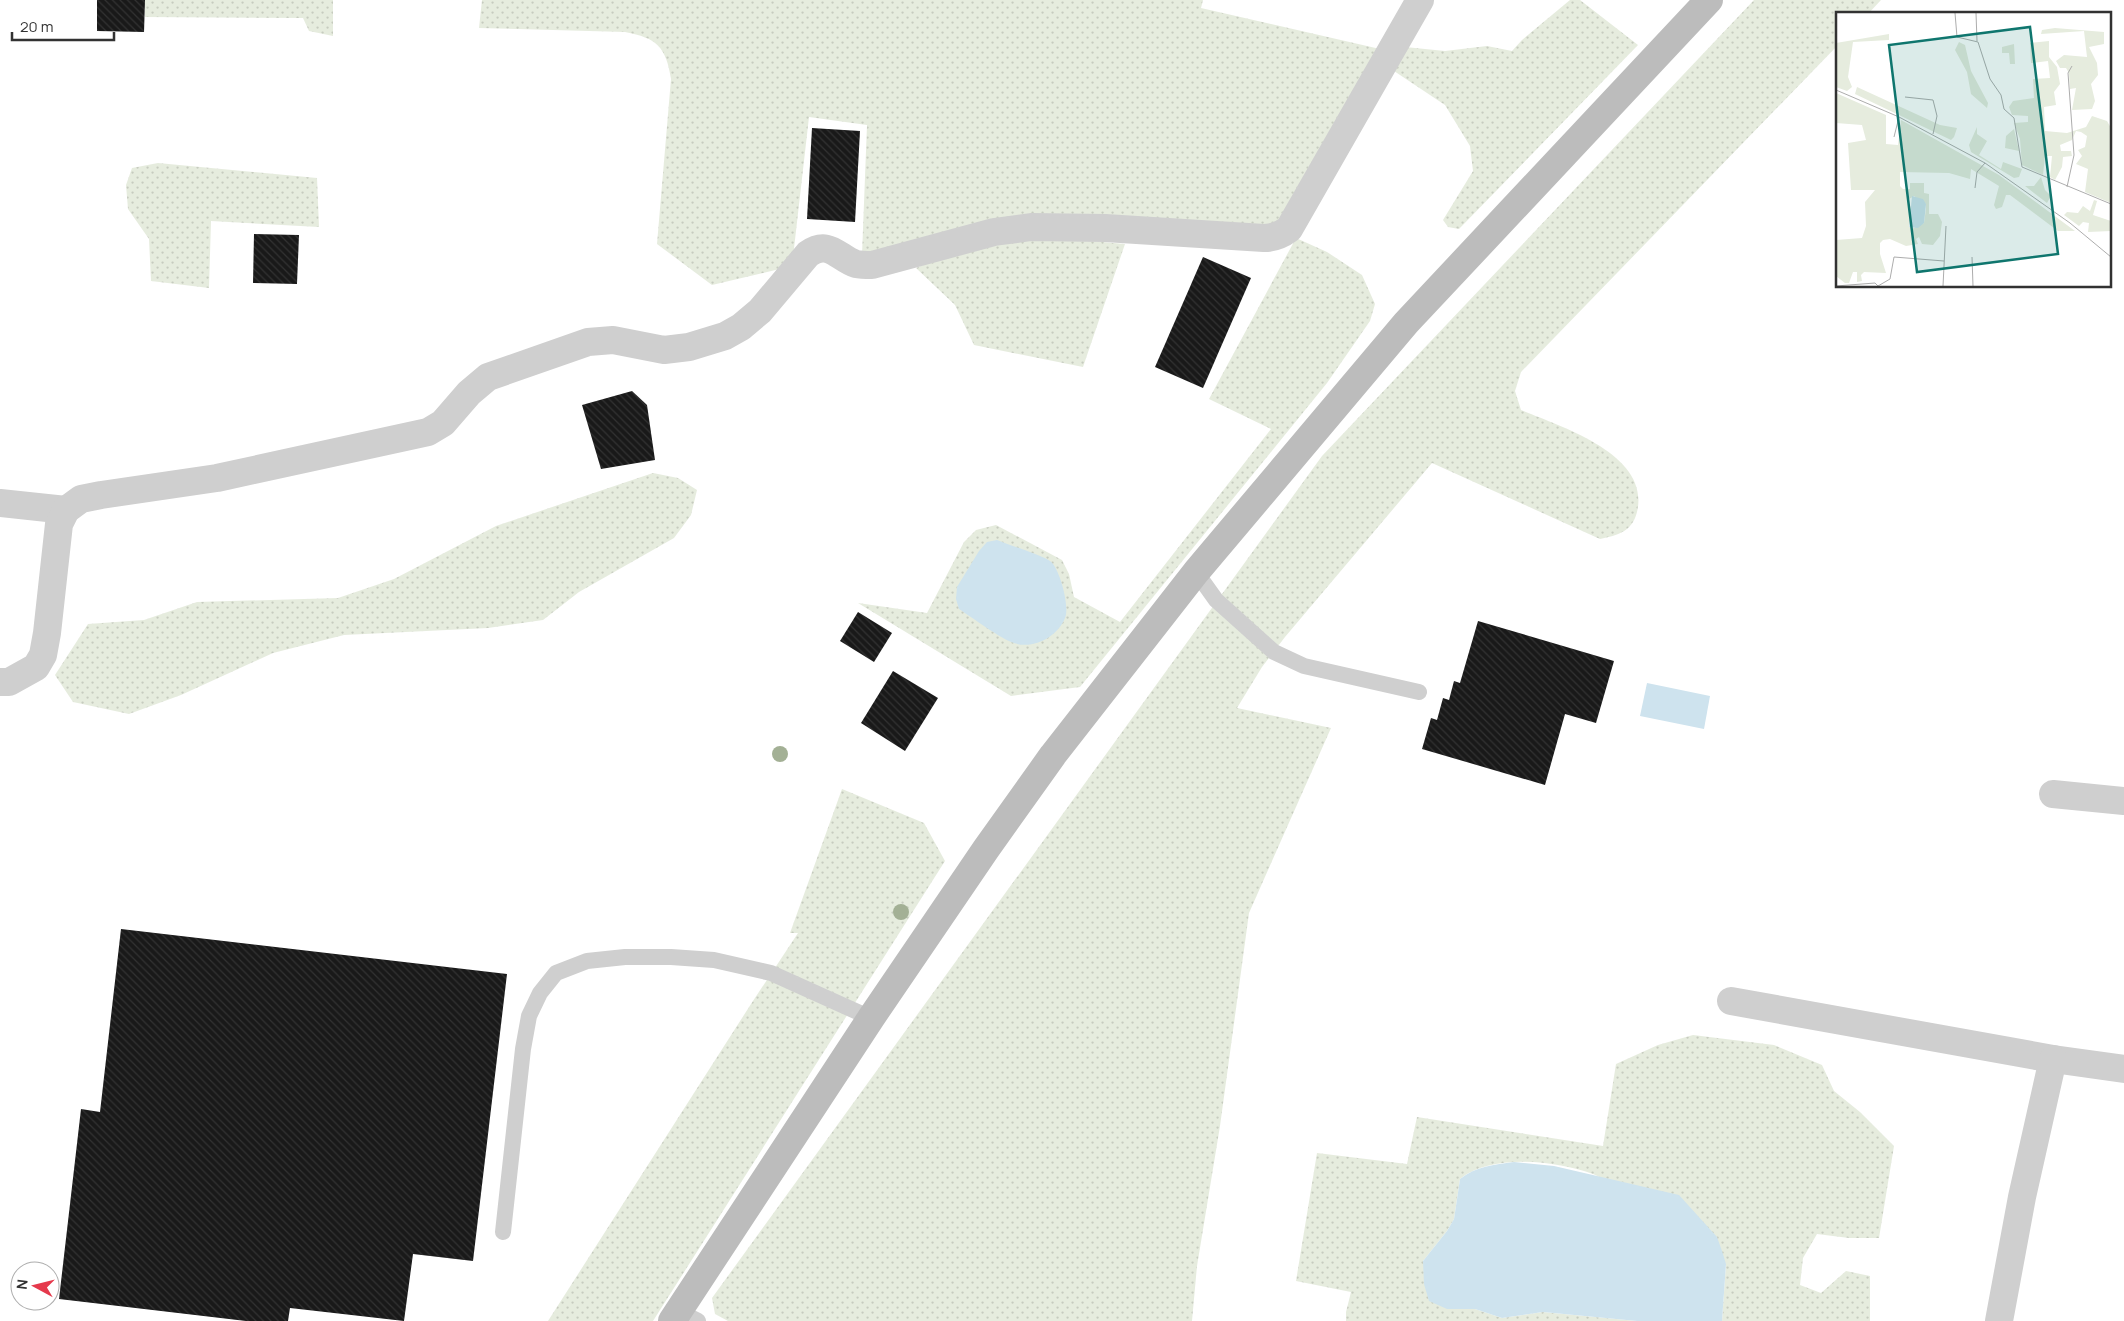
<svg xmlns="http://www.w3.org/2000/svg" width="2124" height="1321" font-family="Manrope,sans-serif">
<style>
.grass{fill:url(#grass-dots)}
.water{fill:#cee3ee}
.building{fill:url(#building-back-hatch)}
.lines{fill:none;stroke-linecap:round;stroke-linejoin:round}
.lane{stroke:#cfcfcf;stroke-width:16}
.street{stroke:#cfcfcf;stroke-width:28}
.secondary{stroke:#bcbcbc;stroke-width:28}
.tree{fill:#a3b095}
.inset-road{fill:none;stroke:#adadad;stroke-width:1}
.view{fill:#0f766e;fill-opacity:0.15;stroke:#0f766e;stroke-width:2.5}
.inset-edge{fill:none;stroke:#323232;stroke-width:2.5}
</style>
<defs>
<pattern id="grass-dots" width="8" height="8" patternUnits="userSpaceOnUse" patternTransform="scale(1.25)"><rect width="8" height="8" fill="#e6ecde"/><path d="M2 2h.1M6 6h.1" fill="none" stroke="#c6cbbf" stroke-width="1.8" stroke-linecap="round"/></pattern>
<pattern id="building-back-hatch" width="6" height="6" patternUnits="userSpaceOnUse" patternTransform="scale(1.25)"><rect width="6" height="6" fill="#191919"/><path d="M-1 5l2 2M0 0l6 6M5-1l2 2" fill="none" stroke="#323232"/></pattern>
</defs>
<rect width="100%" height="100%" fill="#fff"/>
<g class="grass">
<polygon points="145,0 333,0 333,36 309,31 303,18 145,17"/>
<path d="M482 0H1203L1201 8 1380 49 1278 227 1109 219 862 255 867 125 809 117 792 266 712 285 657 244 671 79C666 47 657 38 625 32L479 28Z"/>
<polygon points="1570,0 1580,0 1638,45 1459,229 1448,227 1443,220 1473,171 1470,146 1445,105 1391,69 1405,47 1445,51 1487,46 1512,51 1522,40"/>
<path d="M1754 0H1881L1868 14H1838V45L1521 372 1515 391 1521 410C1561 427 1651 454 1637 512 1632 532 1618 535 1600 539L1432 463 1285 637 1262 667 1237 708 1331 728 1249 913 1220 1126 1197 1266 1192 1321H728L715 1314 712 1298 1322 456Z"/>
<polygon points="158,163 317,178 319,227 211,221 209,288 151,281 149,239 128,209 126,185 132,168"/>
<polygon points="1046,237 1125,244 1083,367 974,345 955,305 916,268 954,252"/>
<polygon points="1296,238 1327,252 1362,275 1375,304 1370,321 1327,383 1080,687 1011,696 858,603 927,613 964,542 976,530 996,525 1062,560 1069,574 1074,597 1120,622 1271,429 1209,399"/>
<polygon points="653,473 678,478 697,490 691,515 674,538 579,592 543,620 488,628 344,635 273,653 181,695 129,714 73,702 55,675 88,624 144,620 197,602 338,598 394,579 496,526"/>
<polygon points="842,789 924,823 945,861 653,1321 548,1321 751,1004 798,933 790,933"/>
<path d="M1693 1035 1774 1045 1822 1065 1834 1091 1860 1112 1894 1146 1879 1238H1849L1817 1234 1803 1258 1800 1285 1821 1293 1846 1271 1870 1276V1321H1722L1726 1264C1695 1243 1663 1221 1631 1200 1620 1192 1606 1179 1593 1174 1556 1161 1492 1153 1460 1179L1454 1219 1447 1231 1423 1261 1447 1309H1475L1502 1318 1543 1312 1637 1321H1346V1312L1351 1292 1296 1281 1317 1153 1407 1164 1417 1117 1603 1146 1616 1064 1658 1045Z"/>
</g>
<g class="water">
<path d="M997 540C1011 546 1037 553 1050 561 1060 568 1070 608 1065 618 1058 636 1034 650 1014 643 1001 639 973 618 959 609L956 599 957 587 979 551 987 542Z"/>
<polygon points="1647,683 1710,696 1704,729 1640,716"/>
<path d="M1514 1162 1554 1166 1679 1195 1717 1237 1722 1251 1726 1264 1722 1321H1637L1543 1312 1502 1318 1475 1309H1447L1429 1301 1424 1284 1423 1261 1447 1231 1454 1219 1460 1179C1476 1166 1494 1165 1514 1162Z"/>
</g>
<g class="building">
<polygon points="97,0 145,0 144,32 97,31"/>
<polygon points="812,128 860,131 855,222 807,219"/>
<polygon points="254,234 299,235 297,284 253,283"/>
<polygon points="1203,257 1251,278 1203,388 1155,367"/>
<polygon points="632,391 647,405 655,460 601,469 582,405"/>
<polygon points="858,612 892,633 874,662 840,641"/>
<polygon points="1478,621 1614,661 1596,723 1565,714 1545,785 1422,749 1431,718 1437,720 1443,698 1449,700 1454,681 1460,683"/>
<polygon points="893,671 938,698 905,751 861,723"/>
<polygon points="121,929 507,974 473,1261 413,1254 404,1321 290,1308 288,1321 246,1321 59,1299 81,1109 100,1112"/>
</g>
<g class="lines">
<g class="lane">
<polyline points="1196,572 1216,600 1274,652 1304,666 1419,692"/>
<polyline points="503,1232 523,1049 529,1016 540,993 556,973 587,961 625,957 671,957 714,960 771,973 871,1018"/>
<polyline points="678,1311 698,1321"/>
</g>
<g class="street">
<polyline points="0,503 66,510"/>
<path d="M0 682H9L36 667 43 655 47 633 59 524 66 510 81 499 101 495 217 478 428 432 443 423 469 393 488 377 588 342 613 340 664 350 689 347 725 336 741 327 760 311 808 254C829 239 838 258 856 264 861 265 867 265 872 265L994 232 1031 227 1105 228 1264 238C1274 238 1281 235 1289 229L1420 0"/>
<polyline points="2053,794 2124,801"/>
<polyline points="1731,1001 2053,1059 2124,1069"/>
<polyline points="1999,1321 2022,1197 2053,1059"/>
</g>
<polyline class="secondary" points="672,1321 871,1018 986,849 1053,755 1196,572 1406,323 1709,0"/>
</g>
<g class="tree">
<circle cx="780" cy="754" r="8"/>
<circle cx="901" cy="912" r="8"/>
</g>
<g transform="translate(1836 12)">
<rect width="275" height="275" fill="#fff"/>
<path d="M219 16 268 20V32L253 35 261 51 262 63 255 72 259 89 256 97 236 98 240 76 234 77 233 61 230 56H224L220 49 228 43 251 45 248 19 205 22 206 18ZM53 22V28L17 30 12 65 16 75 11 79 0 75V31ZM213 29V45L221 55 224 72 218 80 220 93 208 95 209 119 231 121 250 115 256 104 271 109 275 116V191L249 180 252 157 240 152 246 144 242 138 249 135 251 124 245 120 240 119 236 128 224 133 225 139H235L236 144 227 145 226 155 219 168 214 165 216 144H209L207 163 186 153 184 127 178 111 192 110V104L176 103 173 95 177 89 198 86 197 67 214 66 212 49 195 51 194 31ZM123 30 129 33 135 59 152 91 151 96 135 82 131 60 119 38ZM178 32 179 52H174L173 41H166V35ZM21 75 104 113 121 116 118 125 115 128 19 82ZM0 81 50 103V132L62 133 65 108 163 163 239 219H222L174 183H170L166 195 160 197 158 193 163 174 135 157 134 167 113 161 64 160V174L67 177H74V171H88V181L93 182V202H102L106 210 104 224 97 233 86 232 83 225 80 227 82 232 70 234 54 227 47 228 44 231V242L50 261 28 260 25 263 26 269 21 270V260H17L13 271H9L0 264V228L26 226 30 214 29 190 39 178H15L12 131 30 128 26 113 0 111ZM78 184 90 192V197L88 211 76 217 73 187ZM141 115V122L151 129 143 143 165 157 167 150 186 157 183 165 178 166 135 140 133 133ZM178 117 183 139 169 136 170 124ZM205 165 209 178 215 184 211 191 189 174H198ZM258 188 261 189 257 203 275 209V219L252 220 253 211 247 210 243 214 228 203 231 200 242 201 247 194 254 199Z" fill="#e6ecde" fill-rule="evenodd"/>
<path d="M76 184 87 187 90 192 88 211 82 216 73 215Z" fill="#cee3ee"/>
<path class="inset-road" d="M119 1 121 25 142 30 154 67 165 83 168 97 178 106 186 155 275 192M140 1 141 29M0 78 63 105 149 151 234 211 275 245M69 85 97 88 101 104 97 122M58 125 63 105M231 175 238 143 232 61 236 54M139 176 141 160 149 151M136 245 137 274M0 274 39 271 42 274M42 274 54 267 58 245 108 249M107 274 110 214"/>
<path class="view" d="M194 15 222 242 81 260 53 33Z"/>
<rect width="275" height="275" class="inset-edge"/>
</g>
<g transform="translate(35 1286) rotate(277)"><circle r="24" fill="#ffffff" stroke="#adadad"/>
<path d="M0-4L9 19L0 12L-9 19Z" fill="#e5394c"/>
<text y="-8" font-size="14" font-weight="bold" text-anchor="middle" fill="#323232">N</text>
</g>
<path d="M12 32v8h102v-8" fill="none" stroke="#323232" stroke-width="2.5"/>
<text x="20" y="32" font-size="15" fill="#323232" stroke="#ffffff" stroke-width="4" paint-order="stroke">20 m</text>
</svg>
